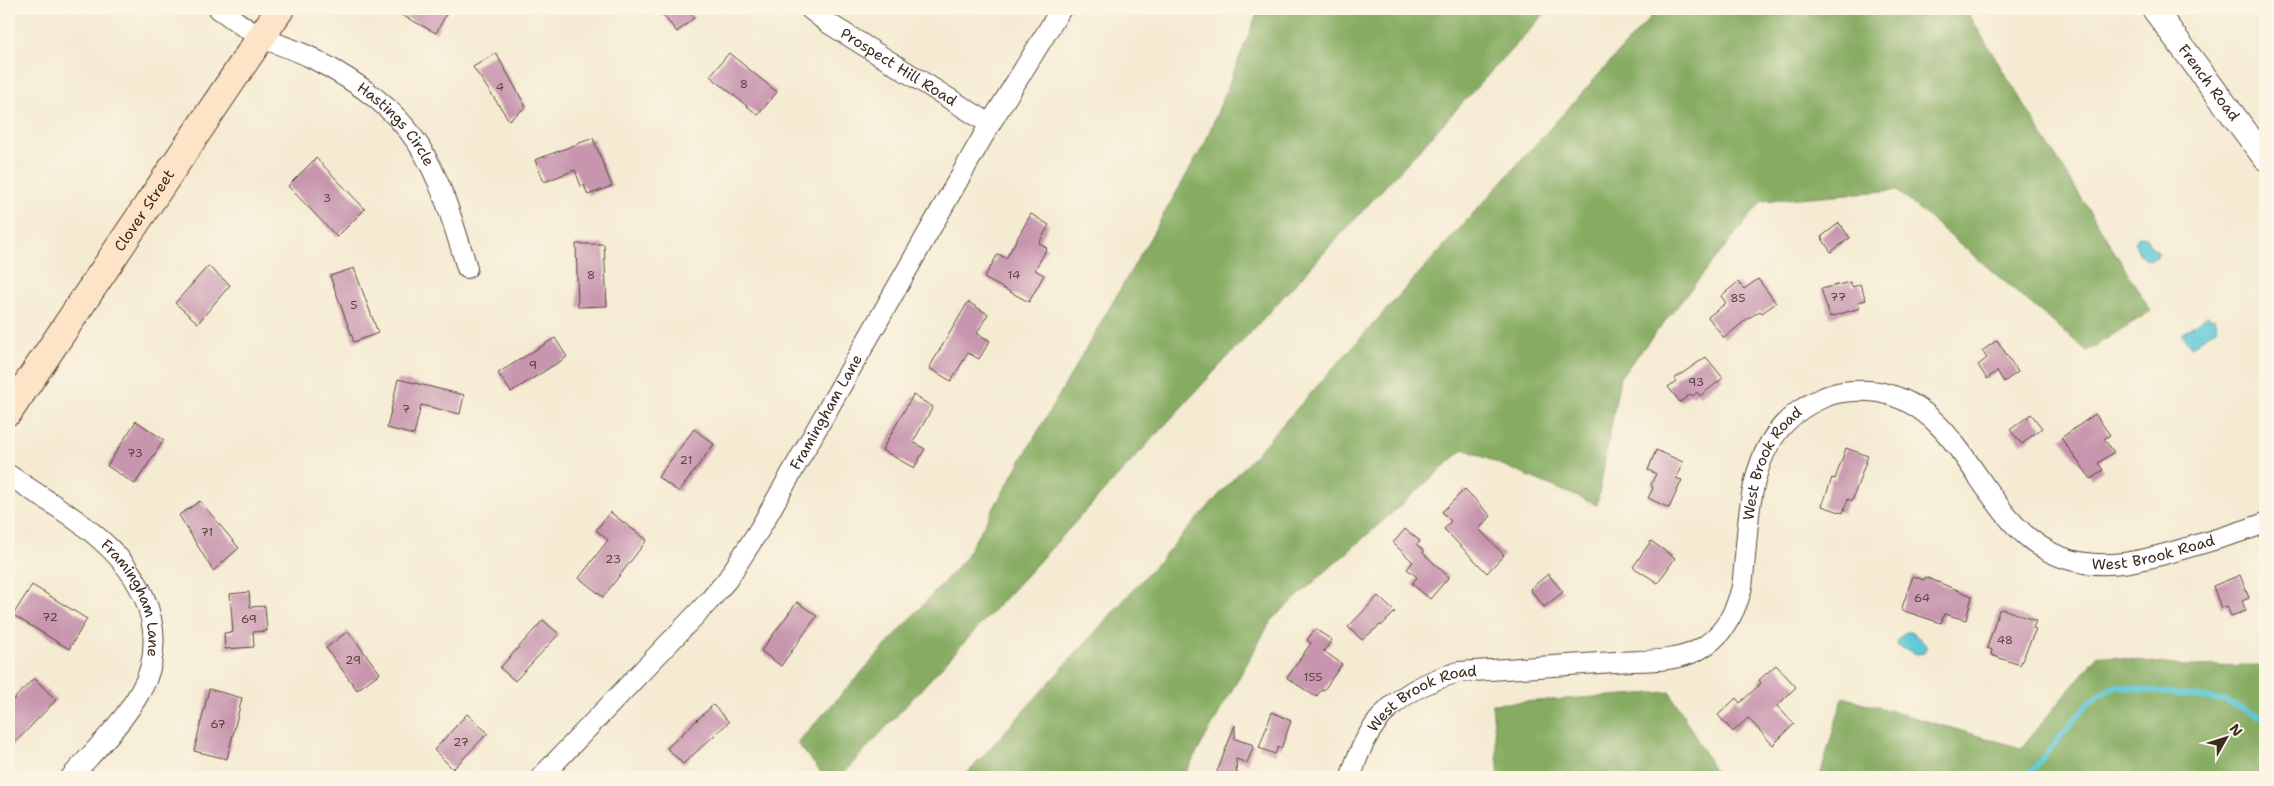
<svg xmlns="http://www.w3.org/2000/svg" width="2274" height="786" font-family="'Shantell Sans',sans-serif">
<style>
.forest{fill:#86ac62;stroke:#606b40}
.water{fill:#5ec9d8;stroke:#4c7a7b}
.lines{fill:none;stroke-linecap:round;stroke-linejoin:round}
.stream{stroke:#5ec9d8;stroke-width:5.5}
.building{fill:#c795ae}
.minor-casing{stroke:#574739;stroke-width:22}
.tertiary-casing{stroke:#574739;stroke-width:26}
.secondary-casing{stroke:#574739;stroke-width:30}
.minor{stroke:#fff;stroke-width:20}
.tertiary{stroke:#fff;stroke-width:24}
.secondary{stroke:#fee4c6;stroke-width:28}
.labels{text-anchor:middle;stroke-width:4.5;stroke-linejoin:round;paint-order:stroke}
.number-label{font-size:12px;fill:#5e4542}
.street-label{font-size:15px;fill:#3b2a1e;stroke:#fcf5e5}
</style>
<rect width="100%" height="100%" fill="#fcf5e5"/>
<filter id="ink" filterUnits="userSpaceOnUse"><feTurbulence type="fractalNoise" baseFrequency=".02" numOctaves="2"/><feDisplacementMap in="SourceGraphic" scale="10" xChannelSelector="R" yChannelSelector="G"/><feConvolveMatrix kernelMatrix="1 2 1 2 8 2 1 2 1" color-interpolation-filters="sRGB"/></filter>
<filter id="wash" filterUnits="userSpaceOnUse"><feTurbulence type="fractalNoise" baseFrequency=".0096" numOctaves="4" result="noise"/><feDisplacementMap in="SourceGraphic" scale="20" xChannelSelector="R" yChannelSelector="G"/><feGaussianBlur stdDeviation="1.12" result="paint"/><feColorMatrix in="noise" values="0 0 0 0 0 0 0 0 0 0 0 0 0 0 0 0 0 1.4 0 .05"/><feComposite in="paint" operator="in"/></filter>
<g filter="url(#wash)">
<rect width="100%" height="100%" fill="#f5ebd3"/>
<g class="forest">
<polygon points="1259,9 1549,9 840,777 825,777 797,743 963,561 1205,143"/>
<polygon points="1658,9 1965,9 2151,311 2087,351 1896,190 1762,201 1620,377 1597,505 1464,449 1272,619 1183,777 964,777"/>
<polygon points="2098,655 2181,666 2265,665 2265,777 1811,777 1820,776 1843,697 2021,748"/>
<polygon points="1670,692 1718,777 1499,777 1492,704"/>
</g>
<g class="water">
<polygon points="2139,236 2146,237 2150,245 2159,253 2158,257 2148,260 2139,254 2135,243"/>
<polygon points="2208,315 2211,319 2214,318 2217,328 2191,347 2182,334"/>
<polygon points="1906,632 1910,632 1923,641 1927,647 1924,653 1917,654 1898,646 1897,640"/>
</g>
<g class="lines">
<polyline class="stream" points="2027,777 2088,703 2115,686 2223,700 2265,718"/>
</g>
<g id="blocks">
<g class="building">
<polygon points="390,9 449,9 436,33"/>
<polygon points="658,9 687,9 694,18 677,32"/>
<polygon points="496,53 526,107 509,120 473,67"/>
<polygon points="729,53 777,92 758,115 710,76"/>
<polygon points="593,138 612,186 588,195 584,185 581,186 575,170 544,182 535,160"/>
<polygon points="316,158 365,209 337,237 288,186"/>
<polygon points="1031,214 1049,225 1039,243 1047,248 1035,270 1044,275 1029,302 984,278 998,254 1006,258"/>
<polygon points="1839,223 1850,238 1831,252 1821,237"/>
<polygon points="576,244 604,244 607,306 578,307"/>
<polygon points="208,266 230,285 198,323 175,303"/>
<polygon points="354,268 378,333 354,342 330,276"/>
<polygon points="1758,279 1776,303 1762,313 1760,311 1747,319 1724,338 1708,317 1726,303 1721,296 1738,282 1744,289"/>
<polygon points="1850,282 1853,287 1860,284 1866,300 1858,302 1860,308 1830,317 1821,289"/>
<polygon points="968,302 988,314 977,333 990,341 979,359 968,353 951,381 929,368"/>
<polygon points="555,338 567,357 511,392 498,373"/>
<polygon points="1997,340 2018,372 2004,382 1997,371 1987,379 1978,365 1987,358 1982,351"/>
<polygon points="1706,357 1723,378 1700,396 1697,392 1693,396 1691,394 1680,402 1668,387 1676,381 1674,379"/>
<polygon points="398,379 464,395 460,414 421,405 414,435 387,428"/>
<polygon points="913,395 933,407 913,442 925,449 914,468 882,450"/>
<polygon points="2031,414 2042,428 2022,444 2010,430"/>
<polygon points="2095,414 2110,435 2104,439 2114,452 2098,463 2103,470 2091,479 2061,438"/>
<polygon points="136,421 164,440 135,484 107,466"/>
<polygon points="694,429 714,444 679,492 658,477"/>
<polygon points="1846,448 1868,456 1852,501 1848,499 1843,513 1822,506 1832,478 1835,479"/>
<polygon points="1656,450 1683,462 1676,478 1682,480 1669,508 1648,498 1653,488 1651,484 1656,474 1648,470"/>
<polygon points="1465,489 1491,516 1479,529 1504,555 1487,573 1444,529 1451,521 1442,512"/>
<polygon points="200,501 239,548 213,571 179,515"/>
<polygon points="610,512 647,540 603,597 579,578 608,540 596,530"/>
<polygon points="1405,529 1420,541 1417,545 1424,551 1423,553 1449,577 1430,599 1412,584 1417,577 1407,569 1413,562 1393,543"/>
<polygon points="1651,541 1675,558 1658,583 1633,567"/>
<polygon points="1548,574 1563,592 1544,607 1530,589"/>
<polygon points="2240,575 2249,598 2242,601 2246,611 2231,616 2227,606 2221,608 2213,586"/>
<polygon points="1913,576 1924,580 1925,577 1972,596 1966,620 1944,614 1941,623 1901,610"/>
<polygon points="32,585 87,619 69,649 13,615"/>
<polygon points="249,592 250,607 265,606 267,631 253,632 254,647 225,649 224,633 233,632 230,594"/>
<polygon points="1378,596 1395,612 1381,626 1380,625 1362,640 1348,627"/>
<polygon points="797,602 817,616 781,666 761,651"/>
<polygon points="2003,609 2036,621 2033,628 2036,629 2020,665 1991,655 1992,650 1987,648 1999,610"/>
<polygon points="543,620 559,634 515,681 500,668"/>
<polygon points="1315,629 1332,640 1324,651 1342,664 1324,690 1322,689 1316,697 1287,678 1311,643 1307,640"/>
<polygon points="348,631 380,673 357,690 326,648"/>
<polygon points="1776,665 1796,687 1777,706 1794,724 1773,745 1748,718 1733,732 1718,715 1736,698 1740,703 1761,683 1759,680"/>
<polygon points="34,678 56,700 9,749 9,704"/>
<polygon points="209,689 242,698 227,759 194,751"/>
<polygon points="713,705 729,722 683,764 667,748"/>
<polygon points="1272,712 1291,721 1281,749 1278,747 1275,754 1259,748"/>
<polygon points="467,714 488,733 453,769 434,750"/>
<polygon points="1235,725 1235,739 1254,745 1247,763 1236,759 1237,777 1215,777"/>
</g>
</g>
</g>
<g filter="url(#ink)">
<use href="#blocks" fill-opacity="0" stroke="#574739" stroke-width="1"/>
<g class="lines">
<g class="minor-casing">
<g id="minor">
<path id="s1" d="M219 9C233 18 247 31 263 38 279 45 297 50 312 58 419 114 434 158 467 268"/>
<path id="s2" d="M810 9 828 23 990 124"/>
<path id="s3" d="M9 475C67 515 143 552 153 630 155 651 151 674 140 692 123 723 95 750 71 777"/>
<path id="s4" d="M541 777 709 601 727 580 759 530 990 124 1061 9"/>
<path id="s5" d="M1351 777C1367 718 1401 688 1459 672 1511 669 1563 665 1615 662 1641 660 1674 663 1698 650 1723 637 1735 614 1742 587 1751 514 1743 432 1822 398 1837 391 1854 390 1870 391 1968 400 1978 529 2064 558 2108 573 2151 558 2193 546 2217 539 2242 532 2265 523"/>
</g>
</g>
<g class="tertiary-casing">
<g id="tertiary">
<path id="s6" d="M2154 9 2265 158"/>
</g>
</g>
<g class="secondary-casing">
<g id="secondary">
<path id="s7" d="M9 411 280 9"/>
</g>
</g>
<use href="#minor" class="minor"/>
<use href="#tertiary" class="tertiary"/>
<use href="#secondary" class="secondary"/>
</g>
</g>
<g class="labels">
<g class="number-label">
<text x="744" y="88">8</text>
<text x="500" y="91">4</text>
<text x="327" y="202">3</text>
<text x="591" y="279">8</text>
<text x="1014" y="279">14</text>
<text x="1838" y="301">77</text>
<text x="1738" y="302">85</text>
<text x="354" y="309">5</text>
<text x="533" y="369">9</text>
<text x="1696" y="386">93</text>
<text x="406" y="413">7</text>
<text x="135" y="457">73</text>
<text x="686" y="464">21</text>
<text x="207" y="536">71</text>
<text x="613" y="563">23</text>
<text x="1922" y="602">64</text>
<text x="50" y="621">72</text>
<text x="249" y="623">69</text>
<text x="2005" y="644">48</text>
<text x="353" y="664">29</text>
<text x="1313" y="681">155</text>
<text x="218" y="728">67</text>
<text x="461" y="746">27</text>
</g>
<g class="street-label">
<text dy="5" stroke="none"><textPath href="#s2" startOffset="106">Prospect Hill Road</textPath></text>
<text dy="5" stroke="none"><textPath href="#s6" startOffset="92">French Road</textPath></text>
<text dy="5" stroke="none"><textPath href="#s1" startOffset="214">Hastings Circle</textPath></text>
<text dy="5" stroke="none"><textPath href="#s7" startOffset="242">Clover Street</textPath></text>
<text dy="5" stroke="none"><textPath href="#s4" startOffset="466">Framingham Lane</textPath></text>
<text dy="5" stroke="none"><textPath href="#s5" startOffset="609">West Brook Road</textPath></text>
<text dy="5" stroke="none"><textPath href="#s5" startOffset="1101">West Brook Road</textPath></text>
<text dy="5" stroke="none"><textPath href="#s3" startOffset="181">Framingham Lane</textPath></text>
<text dy="5" stroke="none"><textPath href="#s5" startOffset="114">West Brook Road</textPath></text>
</g>
</g>
<rect width="2274" height="786" fill="none" stroke="#fcf5e5" stroke-width="30"/>
<g transform="translate(2226 738) rotate(51)" stroke="#fcf5e5" stroke-width="4" paint-order="stroke">
<path d="M0-4L9 19L0 12L-9 19Z" fill="#3b2a1e"/>
<text y="-8" font-size="14" font-weight="bold" text-anchor="middle" fill="#3b2a1e">N</text>
</g>
</svg>
